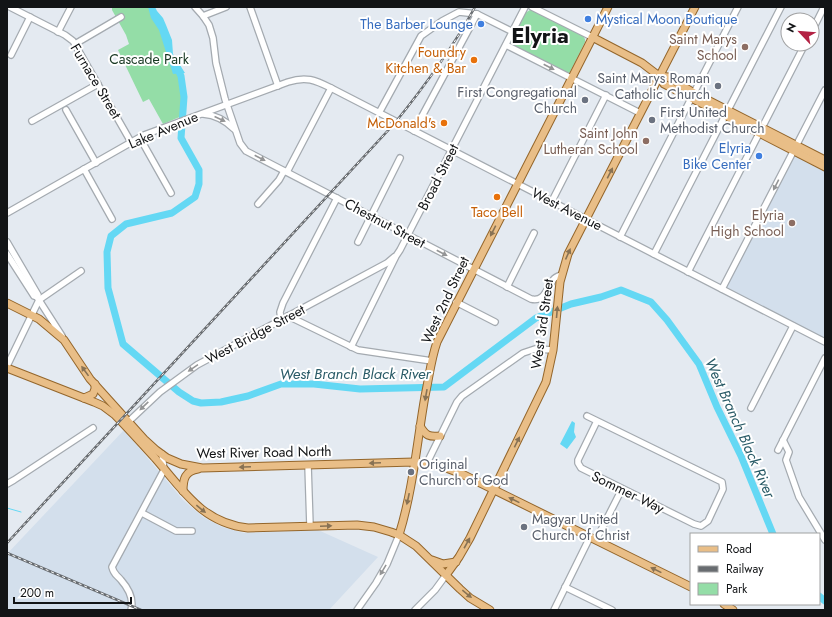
<svg xmlns="http://www.w3.org/2000/svg" width="832" height="617" font-family="Jost,sans-serif">
<style>
.built{fill:#d3dfec}
.green{fill:#94dda7}
.water{fill:#64d8f4}
.lines{fill:none;stroke-linecap:round;stroke-linejoin:round}
.stream{stroke:#64d8f4;stroke-width:1}
.river{stroke:#64d8f4;stroke-width:7}
.minor-casing{stroke:#a4aab0;stroke-width:8}
.major-casing{stroke:#94662b;stroke-width:9}
.minor{stroke:#fff;stroke-width:5.5}
.major{stroke:#e9be87;stroke-width:7}
.rail-casing{stroke:#686c70;stroke-width:2.5}
.rail{stroke:#fff;stroke-width:1;stroke-dasharray:3;stroke-linecap:butt}
.oneway{fill:#949596}
.oneway2{fill:#887254}
.shop-dot{fill:#3f7fe0;stroke:#fff;stroke-width:1.5}
.education-dot{fill:#8d6e63;stroke:#fff;stroke-width:1.5}
.food-dot{fill:#e8710a;stroke:#fff;stroke-width:1.5}
.worship-dot{fill:#6b7280;stroke:#fff;stroke-width:1.5}
.labels{text-anchor:middle;stroke-width:4;stroke-linejoin:round;paint-order:stroke}
.shop-label{font-size:14px;fill:#366cbe;stroke:#fff;text-anchor:end}
.education-label{font-size:14px;fill:#785e54;stroke:#fff;text-anchor:end}
.food-label{font-size:14px;fill:#c56008;stroke:#fff;text-anchor:end}
.park-label{font-size:14px;fill:#163721;stroke:#fff}
.worship-label{font-size:14px;fill:#5b616d;stroke:#fff;text-anchor:start}
.street-label{font-size:14px;fill:#121416;stroke:#fff}
.water-label{font-size:15px;font-style:italic;fill:#2a5b67;stroke:#fff}
.town-label{font-size:22px;font-weight:bold;fill:#121416;stroke:#fff}
</style>
<rect width="100%" height="100%" fill="#e4eaf1"/>
<g class="built">
<polygon points="796,155 825,170 825,339 727,289 726,287 776,189 793,158"/>
<polygon points="124,430 183,500 203,517 222,527 244,533 318,530 378,557 329,610 7,610 7,554"/>
</g>
<g class="green">
<polygon points="112,7 152,7 174,63 181,76 184,97 182,116 163,124 149,99 143,102 118,50 129,44 126,35 112,10"/>
<polygon points="530,10 533,10 583,36 585,39 585,42 569,74 513,46 511,40 525,13"/>
</g>
<g class="water">
<polygon points="148,7 155,7 157,11 163,18 166,25 172,40 173,54 185,73 173,74 159,30 151,18"/>
<polygon points="572,421 575,423 574,432 576,437 567,449 560,444"/>
</g>
<g class="lines">
<polyline class="stream" points="7,508 21,512"/>
<g class="river">
<polyline points="176,65 181,76 184,97 181,138 199,170 199,184 195,197 172,213 126,224 111,236 107,252 108,288 123,344 179,392 193,401 201,403 221,402 248,396 281,384 314,384 360,389 444,387 536,318 571,304 601,297 621,290 651,302 667,320 699,364 717,407 741,456 773,534"/>
<polyline points="819,596 825,601"/>
</g>
<g class="minor-casing">
<g id="minor">
<polyline points="10,7 65,35 73,41 131,142"/>
<path d="M195 7 203 16 209 25 213 38 216 63 225 99 240 143 246 151 531 299C545 302 546 289 553 280 555 277 558 276 561 275"/>
<polyline points="250,7 278,86"/>
<polyline points="532,7 592,37"/>
<polyline points="203,16 226,7"/>
<polyline points="812,31 824,7"/>
<polyline points="58,32 71,7"/>
<polyline points="75,44 121,17"/>
<polyline points="506,45 640,113"/>
<polyline points="11,55 30,17"/>
<polyline points="66,110 96,163"/>
<polyline points="379,113 421,36 442,21 459,12 477,14 513,32"/>
<path d="M203 114C216 115 225 120 234 129"/>
<polyline points="32,121 98,84"/>
<polyline points="414,131 477,14"/>
<polyline points="140,138 171,193"/>
<polyline points="84,169 112,219"/>
<polyline points="287,172 331,88"/>
<polyline points="552,201 606,95"/>
<polyline points="258,204 279,180 284,171"/>
<path d="M7 213 144 135 288 82C306 76 315 80 331 88L825 342"/>
<polyline points="620,237 738,7"/>
<polyline points="7,242 38,295 37,297"/>
<polyline points="358,242 400,158"/>
<polyline points="7,254 34,296 37,297 62,336"/>
<polyline points="654,254 781,7"/>
<polyline points="688,272 805,44"/>
<polyline points="507,287 534,233"/>
<polyline points="722,289 825,90"/>
<polyline points="39,300 81,271"/>
<polyline points="456,302 495,322"/>
<polyline points="288,316 358,350 432,361"/>
<polyline points="281,320 280,312 283,303 337,198"/>
<polyline points="351,347 396,256 400,250 525,7"/>
<polyline points="7,366 39,300"/>
<polyline points="751,408 793,326"/>
<polyline points="587,416 722,482 723,489 708,521 701,526 694,524 581,468 578,463 578,460 597,421"/>
<polyline points="126,424 160,392 197,365 387,263 394,257"/>
<polyline points="783,440 789,452 786,460 799,497 825,540"/>
<polyline points="778,450 825,358"/>
<polyline points="427,463 457,402 462,396 523,353 535,349 553,350"/>
<polyline points="308,465 310,526"/>
<polyline points="7,484 14,480 93,428"/>
<polyline points="142,513 176,531 192,531"/>
<polyline points="596,540 622,489"/>
<polyline points="565,587 612,610"/>
<path d="M131 610C134 599 128 588 121 580 116 574 114 575 112 567L164 470 162 454"/>
<polyline points="357,610 376,583 387,564 399,535"/>
<polyline points="415,610 435,590 446,575"/>
<polyline points="554,610 590,537"/>
</g>
</g>
<g class="major-casing">
<g id="major">
<polyline points="592,37 642,63 659,76 668,77 694,93 825,160"/>
<polyline points="659,76 664,84 825,167"/>
<polyline points="7,303 39,319 64,340 90,379 144,439 156,450 167,458 181,464 202,468 414,462 441,466 462,474 691,587"/>
<path d="M7 368 94 402 103 406 115 415C129 429 142 444 155 458 183 490 202 523 248 528L357 525 374 527 391 532 399 535 416 546 460 589 470 598 490 610"/>
<polyline points="84,398 93,394 95,389 95,384"/>
<path d="M420 426C426 436 429 437 440 436"/>
<path d="M183 491C183 479 185 471 198 469"/>
<path d="M399 535C413 490 417 442 425 396 429 378 431 359 437 342L608 7"/>
<polyline points="432,560 443,564 456,562"/>
<polyline points="446,575 459,557 470,538 546,382 553,350 560,282 568,254 695,7"/>
<polyline points="724,604 733,610"/>
</g>
</g>
<use href="#minor" class="minor"/>
<use href="#major" class="major"/>
<g class="rail-casing">
<g id="rail">
<path d="M7 543 394 124C424 87 452 49 475 7"/>
<polyline points="7,553 141,610"/>
</g>
</g>
<use href="#rail" class="rail"/>
</g>
<defs><path id="oneway-solid" d="M-6-.8H1V-3.2L6.5 0L1 3.2V.8H-6Z"/></defs>
<g class="oneway">
<use href="#oneway-solid" transform="translate(549 67) rotate(27)"/>
<use href="#oneway-solid" transform="translate(220 119) rotate(25)"/>
<use href="#oneway-solid" transform="translate(260 158) rotate(27)"/>
<use href="#oneway-solid" transform="translate(776 185) rotate(117)"/>
<use href="#oneway-solid" transform="translate(442 253) rotate(28)"/>
<use href="#oneway-solid" transform="translate(193 368) rotate(146)"/>
<use href="#oneway-solid" transform="translate(144 406) rotate(136)"/>
<use href="#oneway-solid" transform="translate(383 570) rotate(121)"/>
</g>
<g class="oneway2">
<use href="#oneway-solid" transform="translate(610 173) rotate(-63)"/>
<use href="#oneway-solid" transform="translate(493 231) rotate(117)"/>
<use href="#oneway-solid" transform="translate(568 254) rotate(-66)"/>
<use href="#oneway-solid" transform="translate(557 312) rotate(-85)"/>
<use href="#oneway-solid" transform="translate(85 371) rotate(-126)"/>
<use href="#oneway-solid" transform="translate(426 395) rotate(100)"/>
<use href="#oneway-solid" transform="translate(517 442) rotate(-64)"/>
<use href="#oneway-solid" transform="translate(375 463) rotate(178)"/>
<use href="#oneway-solid" transform="translate(245 467) rotate(178)"/>
<use href="#oneway-solid" transform="translate(408 499) rotate(102)"/>
<use href="#oneway-solid" transform="translate(514 500) rotate(-154)"/>
<use href="#oneway-solid" transform="translate(201 509) rotate(39)"/>
<use href="#oneway-solid" transform="translate(326 526) rotate(-2)"/>
<use href="#oneway-solid" transform="translate(467 543) rotate(-61)"/>
<use href="#oneway-solid" transform="translate(656 570) rotate(-154)"/>
<use href="#oneway-solid" transform="translate(467 594) rotate(39)"/>
</g>
<g class="shop-dot">
<circle cx="588" cy="19" r="4"/>
<circle cx="481" cy="24" r="4"/>
<circle cx="759" cy="156" r="4"/>
</g>
<g class="education-dot">
<circle cx="745" cy="47" r="4"/>
<circle cx="646" cy="141" r="4"/>
<circle cx="792" cy="223" r="4"/>
</g>
<g class="food-dot">
<circle cx="474" cy="60" r="4"/>
<circle cx="444" cy="123" r="4"/>
<circle cx="497" cy="197" r="4"/>
</g>
<g class="worship-dot">
<circle cx="718" cy="86" r="4"/>
<circle cx="585" cy="100" r="4"/>
<circle cx="652" cy="120" r="4"/>
<circle cx="411" cy="472" r="4"/>
<circle cx="524" cy="527" r="4"/>
</g>
<g class="labels">
<g class="shop-label">
<text x="596" y="24" text-anchor="start">Mystical Moon Boutique</text>
<text x="473" y="29">The Barber Lounge</text>
<text x="751" y="153">Elyria<tspan x="751" dy="16">Bike Center</tspan></text>
</g>
<g class="education-label">
<text x="737" y="44">Saint Marys<tspan x="737" dy="16">School</tspan></text>
<text x="638" y="138">Saint John<tspan x="638" dy="16">Lutheran School</tspan></text>
<text x="784" y="220">Elyria<tspan x="784" dy="16">High School</tspan></text>
</g>
<g class="food-label">
<text x="466" y="57">Foundry<tspan x="466" dy="16">Kitchen &amp; Bar</tspan></text>
<text x="436" y="128">McDonald's</text>
<text x="497" y="217" text-anchor="middle">Taco Bell</text>
</g>
<g class="park-label">
<text x="149" y="64">Cascade Park</text>
</g>
<g class="worship-label">
<text x="710" y="83" text-anchor="end">Saint Marys Roman<tspan x="710" dy="16">Catholic Church</tspan></text>
<text x="577" y="97" text-anchor="end">First Congregational<tspan x="577" dy="16">Church</tspan></text>
<text x="660" y="117">First United<tspan x="660" dy="16">Methodist Church</tspan></text>
<text x="419" y="469">Original<tspan x="419" dy="16">Church of God</tspan></text>
<text x="532" y="524">Magyar United<tspan x="532" dy="16">Church of Christ</tspan></text>
</g>
<g class="street-label">
<text transform="translate(96 81) rotate(59)" y="5">Furnace Street</text>
<text transform="translate(163 130) rotate(-23)" y="5">Lake Avenue</text>
<text transform="translate(438 177) rotate(-63)" y="5">Broad Street</text>
<text transform="translate(567 209) rotate(27)" y="5">West Avenue</text>
<text transform="translate(385 223) rotate(28)" y="5">Chestnut Street</text>
<text transform="translate(445 300) rotate(-65)" y="5">West 2nd Street</text>
<text transform="translate(542 324) rotate(-82)" y="5">West 3rd Street</text>
<text transform="translate(255 334) rotate(-28)" y="5">West Bridge Street</text>
<text transform="translate(264 452) rotate(-1)" y="5">West River Road North</text>
<text transform="translate(628 492) rotate(26)" y="5">Sommer Way</text>
</g>
<g class="water-label">
<text x="355" y="379">West Branch Black River</text>
<text transform="translate(740 428) rotate(66)" y="5">West Branch Black River</text>
</g>
<g class="town-label">
<text x="540" y="43">Elyria</text>
</g>
</g>
<rect width="832" height="617" fill="none" stroke="#121416" stroke-width="16"/>
<rect x="690" y="533" width="130" height="72" fill="#ffffff" stroke="#a0a1a2"/>
<rect x="698" y="546" width="20" height="6" fill="#e9be87" stroke="#a0a1a2"/>
<text x="726" y="553" font-size="12" fill="#121416">Road</text>
<rect x="698" y="566" width="20" height="6" fill="#686c70" stroke="#a0a1a2"/>
<text x="726" y="573" font-size="12" fill="#121416">Railway</text>
<rect x="698" y="583" width="20" height="12" fill="#94dda7" stroke="#a0a1a2"/>
<text x="726" y="593" font-size="12" fill="#121416">Park</text>
<g transform="translate(800 32) rotate(296)"><circle r="19" fill="#ffffff" stroke="#a0a1a2"/>
<path d="M0-3L7 15L0 10L-7 15Z" fill="#b32143"/>
<text y="-6" font-size="11" font-weight="bold" text-anchor="middle" fill="#121416">N</text>
</g>
<path d="M14 597v6h117v-6" fill="none" stroke="#121416" stroke-width="2"/>
<text x="20" y="597" font-size="12" fill="#121416" stroke="#ffffff" stroke-width="3" paint-order="stroke">200 m</text>
</svg>
